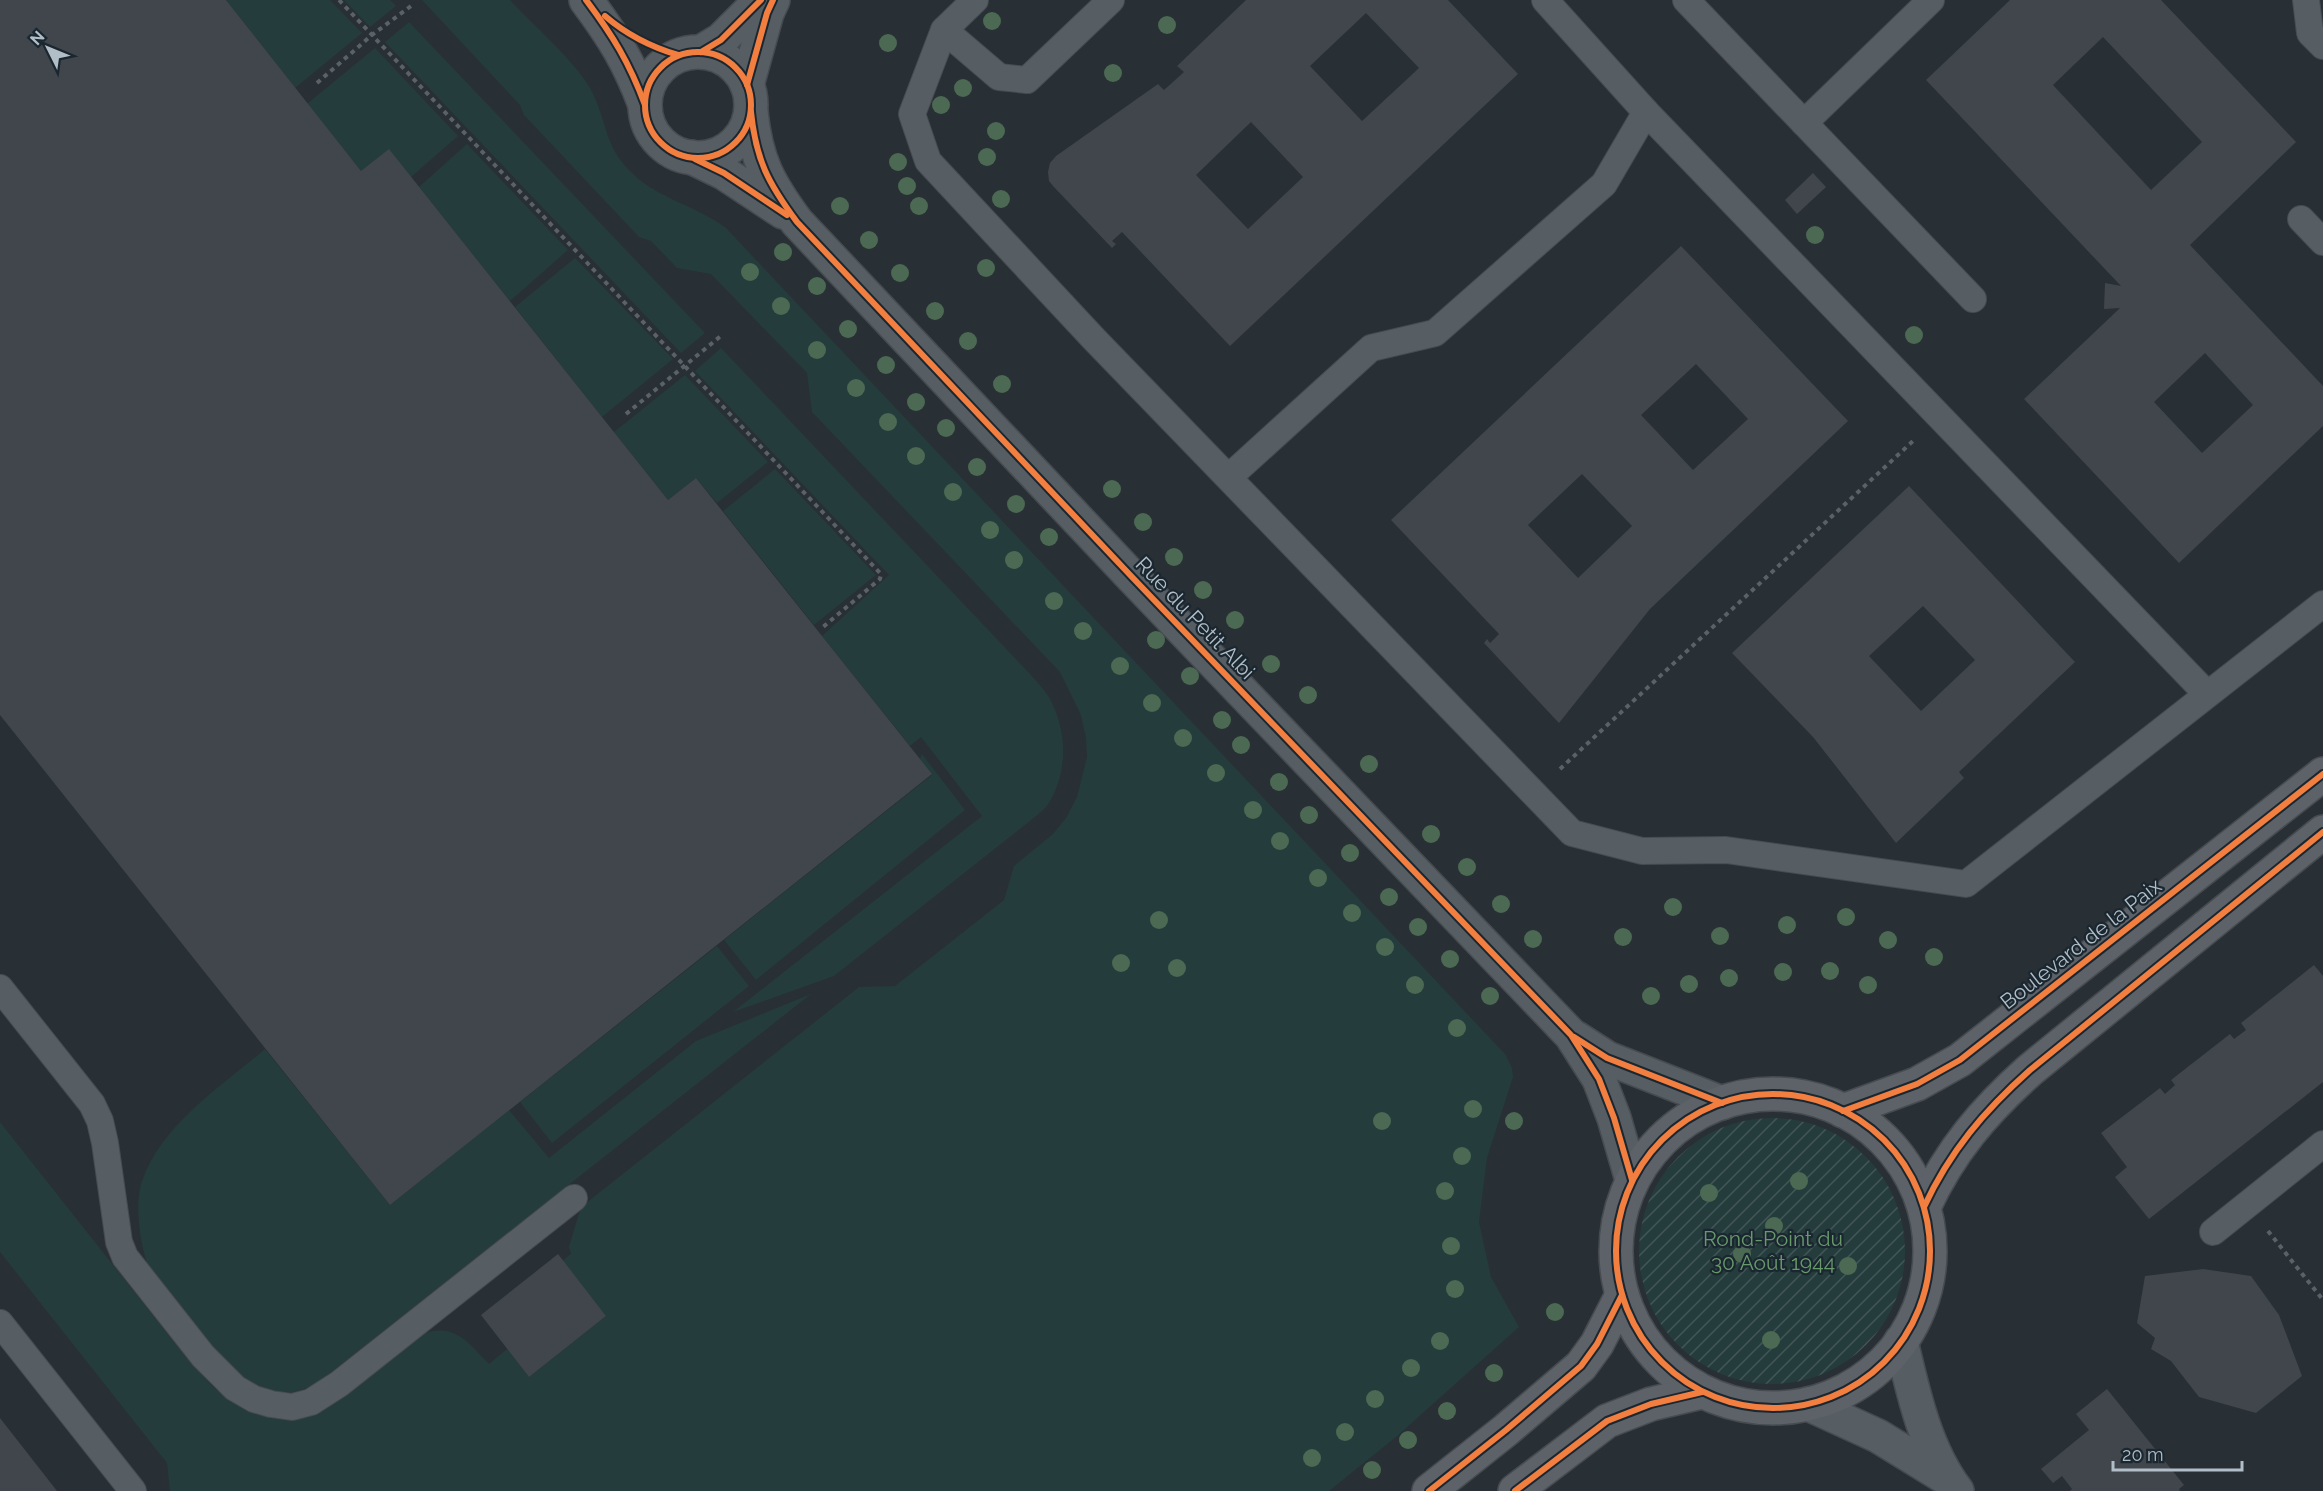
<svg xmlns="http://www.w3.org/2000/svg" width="2323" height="1491" font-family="Raleway,sans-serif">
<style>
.grass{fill:#253c3c}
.garden{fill:url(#garden-furrows)}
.building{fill:#40464c;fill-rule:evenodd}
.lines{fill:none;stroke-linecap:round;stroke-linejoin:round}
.service-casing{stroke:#464b50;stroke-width:28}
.tertiary-casing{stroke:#464b50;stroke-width:36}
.secondary-casing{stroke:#464b50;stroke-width:36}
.path{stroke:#5b6267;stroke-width:4;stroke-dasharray:4.5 4.5;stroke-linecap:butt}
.service{stroke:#575e63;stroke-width:26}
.tertiary{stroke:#575e63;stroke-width:33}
.secondary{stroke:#5c6268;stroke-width:33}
.cycleway-casing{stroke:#1b2730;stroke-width:10}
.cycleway{stroke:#f27e40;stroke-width:6}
.tree{fill:#4b6953}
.labels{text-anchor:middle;stroke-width:4.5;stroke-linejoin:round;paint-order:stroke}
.street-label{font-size:21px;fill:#b1bdc7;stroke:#1b2730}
.park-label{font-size:21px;fill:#67996b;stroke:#1b2730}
</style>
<defs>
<pattern id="garden-furrows" width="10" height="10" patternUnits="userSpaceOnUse" patternTransform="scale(1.5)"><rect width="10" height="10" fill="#253c3c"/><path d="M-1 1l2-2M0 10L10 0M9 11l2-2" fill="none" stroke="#425657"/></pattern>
</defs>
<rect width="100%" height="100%" fill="#282f35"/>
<g class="grass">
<polygon points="226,0 330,0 362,33 295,88"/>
<polygon points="344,0 390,0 396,6 370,27"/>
<path d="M422 0H510C534 26 573 59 590 88 608 120 602 144 632 173 657 198 697 206 726 228L1505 1054 1512 1068 1513 1077 1487 1158 1479 1222 1491 1277 1519 1327 1396 1437 1329 1491H170L167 1463 0 1252V1122L185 1356 213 1387 228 1399 254 1413 277 1419H300L322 1410 422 1334C456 1322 468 1343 489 1364L507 1349 529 1377 606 1316 562 1261 571 1254 569 1247 581 1207 859 987 895 986 1004 900 1014 866 1053 834 1066 818 1077 797 1087 757 1086 738 1081 715 1060 672 812 412 807 373 711 274 677 268 651 241 639 237 524 115 520 105Z"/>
<polygon points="409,22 705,333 681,353 385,42"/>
<polygon points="375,48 458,136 411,177 361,171 307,104"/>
<polygon points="467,144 568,250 510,301 419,187"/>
<polygon points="575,258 673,359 602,417 515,307"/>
<path d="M721 348 1030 674C1037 682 1045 690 1050 699 1067 731 1068 770 1050 801 1046 809 1037 815 1030 821L834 976 733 1012 982 816 921 737 910 746 822 636 889 575 695 371Z"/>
<polygon points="685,375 768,462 717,503 696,478 668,500 614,432"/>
<polygon points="775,469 876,575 814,625 723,511"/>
<polygon points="922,754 965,810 756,980 724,940 932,775 920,759"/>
<polygon points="717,946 749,986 552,1143 520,1102"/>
<path d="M811 994 315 1385C300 1390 287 1396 271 1392 259 1389 247 1383 238 1376 213 1357 195 1327 175 1303 167 1293 156 1282 150 1270 140 1248 134 1204 142 1181 163 1123 221 1087 265 1049L390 1205 509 1110 549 1158 696 1041Z"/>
</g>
<circle class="garden" cx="1772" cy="1251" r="133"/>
<g class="building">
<polygon points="0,0 226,0 361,171 389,149 668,500 696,478 932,774 390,1205 0,715"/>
<path d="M1246 0H1448L1518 74 1230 346 1122 232 1112 241 1116 244 1112 248 1053 186 1049 181 1048 172 1050 163 1056 156 1158 84 1164 90 1184 72 1177 66ZM1366 13 1419 68 1362 121 1310 66ZM1251 122 1303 177 1248 229 1196 175Z"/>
<path d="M2010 0H2161L2296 142 2190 245 2323 386V426L2179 563 2024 399 2120 308 2104 309 2105 283 2121 286 1926 80ZM2103 37 2202 142 2151 190 2053 85ZM2205 353 2253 405 2202 453 2154 402Z"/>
<polygon points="1813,173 1826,187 1797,214 1785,200"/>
<path d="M1681 246 1848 421 1650 609 1559 723 1484 643 1487 639 1490 643 1499 634 1391 520ZM1696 364 1748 419 1693 470 1641 415ZM1582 474 1632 526 1578 578 1528 525Z"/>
<path d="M1909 486 2075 662 1959 772 1964 778 1896 843 1813 737 1732 653ZM1923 606 1975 660 1921 711 1869 656Z"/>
<polygon points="2314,965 2323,976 2323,1082 2149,1219 2115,1177 2127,1167 2101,1133 2160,1088 2165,1094 2175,1085 2171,1080 2230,1034 2234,1039 2246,1030 2241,1023"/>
<polygon points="558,1254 606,1316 529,1377 481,1315"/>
<polygon points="2203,1269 2251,1276 2279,1315 2302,1376 2256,1413 2199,1397 2171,1361 2151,1349 2155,1338 2137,1323 2145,1276"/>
<polygon points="2107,1389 2184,1485 2179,1489 2180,1491 2070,1491 2072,1489 2062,1476 2053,1483 2041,1469 2089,1430 2076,1414"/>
<polygon points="0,1418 57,1491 0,1491"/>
</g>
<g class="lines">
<g class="service-casing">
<g id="service">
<polyline points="975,0 944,30 912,114 928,161 1094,339 1572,833 1642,851 1726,850 1966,884 2323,604"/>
<polyline points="1686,0 1973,299"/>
<polyline points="2306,0 2310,33 2323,46"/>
<polyline points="944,30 999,77 1027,80 1111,0"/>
<polyline points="1646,112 2207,694"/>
<polyline points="1804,123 1931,0"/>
<polyline points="2301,219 2323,242"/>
<polyline points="1229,477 1371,348 1435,333 1604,184 1646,112 1545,0"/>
<polyline points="0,988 92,1104 100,1121 105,1143 119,1242 125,1257 203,1356 235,1388 254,1399 271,1404 292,1407 311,1402 339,1384 574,1198"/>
<polyline points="2213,1232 2323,1144"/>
<polyline points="0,1323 133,1491"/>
</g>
</g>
<g class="tertiary-casing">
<g id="tertiary">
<path d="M586 0C613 36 629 62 645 105"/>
<polyline points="701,52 721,40 761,0"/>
<circle cx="698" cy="105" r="53"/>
<polyline points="747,85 767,13 773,0"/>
<path d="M751 112C756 160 768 183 797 222L1132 577 1571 1035 1599 1079 1614 1118 1632 1180"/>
<polyline points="691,157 724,173 783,212"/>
<polyline points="1576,1038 1607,1058 1722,1103"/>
<path d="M1901 1341C1913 1392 1925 1449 1957 1491"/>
<polyline points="1808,1404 1878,1436 1948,1479"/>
</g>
</g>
<g class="secondary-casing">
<g id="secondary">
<circle cx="1773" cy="1251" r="157"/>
<polyline points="1843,1111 1917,1084 1960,1060 2323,774"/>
<path d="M1924 1207C1950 1151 1984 1111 2030 1070L2323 832"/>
<polyline points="1429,1491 1506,1430 1581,1366 1597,1344 1622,1295"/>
<polyline points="1515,1491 1607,1421 1651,1404 1702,1392"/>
</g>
</g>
<g class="path">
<polyline points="339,0 881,574 880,579 823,627"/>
<polyline points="317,83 372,35 411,6"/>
<polyline points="626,414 722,335"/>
<polyline points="1560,769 1913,441"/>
<polyline points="2268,1231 2323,1300"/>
</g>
<use href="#service" class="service"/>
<use href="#tertiary" class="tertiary"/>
<use href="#secondary" class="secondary"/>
<g class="cycleway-casing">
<g id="cycleway">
<path d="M586 0C613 36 629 62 645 105"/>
<path d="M605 16C627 35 651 47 678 55"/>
<polyline points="701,52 721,40 761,0"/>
<circle cx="698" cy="105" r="53"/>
<polyline points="747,85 767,13 773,0"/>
<path d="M751 112C756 160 768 183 797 222L1132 577 1571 1035 1599 1079 1614 1118 1632 1180"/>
<polyline points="695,159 724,173 787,215"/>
<polyline points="1574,1037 1607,1058 1722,1103"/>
<circle cx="1773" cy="1251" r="157"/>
<polyline points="1843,1111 1917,1084 1960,1060 2323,774"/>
<path d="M1924 1207C1950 1151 1984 1111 2030 1070L2323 832"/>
<polyline points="1429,1491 1506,1430 1581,1366 1597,1344 1622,1295"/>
<polyline points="1515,1491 1607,1421 1651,1404 1702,1392"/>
</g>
</g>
<use href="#cycleway" class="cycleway"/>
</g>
<g class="tree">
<circle cx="992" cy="21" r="9"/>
<circle cx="1167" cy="25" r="9"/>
<circle cx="888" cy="43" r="9"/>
<circle cx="1113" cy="73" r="9"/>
<circle cx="963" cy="88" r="9"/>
<circle cx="941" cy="105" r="9"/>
<circle cx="996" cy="131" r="9"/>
<circle cx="987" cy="157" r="9"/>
<circle cx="898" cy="162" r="9"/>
<circle cx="907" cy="186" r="9"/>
<circle cx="1001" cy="199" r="9"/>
<circle cx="840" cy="206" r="9"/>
<circle cx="919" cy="206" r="9"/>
<circle cx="1815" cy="235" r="9"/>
<circle cx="869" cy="240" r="9"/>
<circle cx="783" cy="252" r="9"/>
<circle cx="986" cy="268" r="9"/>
<circle cx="750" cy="272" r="9"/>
<circle cx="900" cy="273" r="9"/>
<circle cx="817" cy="286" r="9"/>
<circle cx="781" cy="306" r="9"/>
<circle cx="935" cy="311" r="9"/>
<circle cx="848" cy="329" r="9"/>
<circle cx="1914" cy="335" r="9"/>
<circle cx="968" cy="341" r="9"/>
<circle cx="817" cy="350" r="9"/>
<circle cx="886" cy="365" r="9"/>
<circle cx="1002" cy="384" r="9"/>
<circle cx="856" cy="388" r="9"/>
<circle cx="916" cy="402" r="9"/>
<circle cx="888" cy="422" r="9"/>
<circle cx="946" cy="428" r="9"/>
<circle cx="916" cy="456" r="9"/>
<circle cx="977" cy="467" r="9"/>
<circle cx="1112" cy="489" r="9"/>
<circle cx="953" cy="492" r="9"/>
<circle cx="1016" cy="504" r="9"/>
<circle cx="1143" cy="522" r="9"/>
<circle cx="990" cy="530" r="9"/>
<circle cx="1049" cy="537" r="9"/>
<circle cx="1174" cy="557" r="9"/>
<circle cx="1014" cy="560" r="9"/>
<circle cx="1203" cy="590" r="9"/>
<circle cx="1054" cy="601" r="9"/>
<circle cx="1235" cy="620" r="9"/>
<circle cx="1083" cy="631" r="9"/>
<circle cx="1156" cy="640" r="9"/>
<circle cx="1271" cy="664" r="9"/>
<circle cx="1120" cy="666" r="9"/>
<circle cx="1190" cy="676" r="9"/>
<circle cx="1308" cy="695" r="9"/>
<circle cx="1152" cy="703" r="9"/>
<circle cx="1222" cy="720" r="9"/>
<circle cx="1183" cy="738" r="9"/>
<circle cx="1241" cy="745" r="9"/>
<circle cx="1369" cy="764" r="9"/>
<circle cx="1216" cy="773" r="9"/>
<circle cx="1279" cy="782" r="9"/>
<circle cx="1253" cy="810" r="9"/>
<circle cx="1309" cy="815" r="9"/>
<circle cx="1431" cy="834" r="9"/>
<circle cx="1280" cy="841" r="9"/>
<circle cx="1350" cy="853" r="9"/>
<circle cx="1467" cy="867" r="9"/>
<circle cx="1318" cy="878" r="9"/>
<circle cx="1389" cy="897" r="9"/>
<circle cx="1501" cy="904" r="9"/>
<circle cx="1673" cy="907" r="9"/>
<circle cx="1352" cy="913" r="9"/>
<circle cx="1846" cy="917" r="9"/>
<circle cx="1159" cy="920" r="9"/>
<circle cx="1787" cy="925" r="9"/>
<circle cx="1418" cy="927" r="9"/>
<circle cx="1720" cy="936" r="9"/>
<circle cx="1623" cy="937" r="9"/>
<circle cx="1533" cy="939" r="9"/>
<circle cx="1888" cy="940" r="9"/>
<circle cx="1385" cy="947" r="9"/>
<circle cx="1934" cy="957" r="9"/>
<circle cx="1450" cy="959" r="9"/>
<circle cx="1121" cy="963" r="9"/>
<circle cx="1177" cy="968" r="9"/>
<circle cx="1830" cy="971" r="9"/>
<circle cx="1783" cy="972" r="9"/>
<circle cx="1729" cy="978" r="9"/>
<circle cx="1689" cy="984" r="9"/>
<circle cx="1415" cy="985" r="9"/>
<circle cx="1868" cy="985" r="9"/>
<circle cx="1490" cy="996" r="9"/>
<circle cx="1651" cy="996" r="9"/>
<circle cx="1457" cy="1028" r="9"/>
<circle cx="1473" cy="1109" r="9"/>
<circle cx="1382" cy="1121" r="9"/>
<circle cx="1514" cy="1121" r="9"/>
<circle cx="1462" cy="1156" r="9"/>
<circle cx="1799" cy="1181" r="9"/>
<circle cx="1445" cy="1191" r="9"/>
<circle cx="1709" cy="1193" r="9"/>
<circle cx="1774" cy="1226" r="9"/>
<circle cx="1451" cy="1246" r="9"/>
<circle cx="1742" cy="1254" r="9"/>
<circle cx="1848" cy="1266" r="9"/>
<circle cx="1455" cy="1289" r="9"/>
<circle cx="1555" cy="1312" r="9"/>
<circle cx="1771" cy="1340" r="9"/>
<circle cx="1440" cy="1341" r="9"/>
<circle cx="1411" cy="1368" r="9"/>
<circle cx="1494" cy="1373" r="9"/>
<circle cx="1375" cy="1399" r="9"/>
<circle cx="1447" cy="1411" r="9"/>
<circle cx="1345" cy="1432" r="9"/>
<circle cx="1408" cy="1440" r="9"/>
<circle cx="1312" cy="1458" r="9"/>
<circle cx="1372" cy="1470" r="9"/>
</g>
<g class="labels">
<g class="street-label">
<text transform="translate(1195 618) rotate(46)" y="7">Rue du Petit Albi</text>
<text transform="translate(2081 944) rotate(-38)" y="7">Boulevard de la Paix</text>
</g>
<g class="park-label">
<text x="1773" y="1246">Rond-Point du<tspan x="1773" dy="24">30 Août 1944</tspan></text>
</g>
</g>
<g transform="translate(48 48) rotate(313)" stroke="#1b2730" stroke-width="4.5" paint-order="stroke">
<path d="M0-4.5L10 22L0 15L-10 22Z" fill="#b1bdc7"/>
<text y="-9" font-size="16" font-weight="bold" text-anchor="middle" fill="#b1bdc7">N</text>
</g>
<path d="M2113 1461v9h129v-9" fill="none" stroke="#b1bdc7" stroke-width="3"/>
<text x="2122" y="1461" font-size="18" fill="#b1bdc7" stroke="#1b2730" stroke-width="4.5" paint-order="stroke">20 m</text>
</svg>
